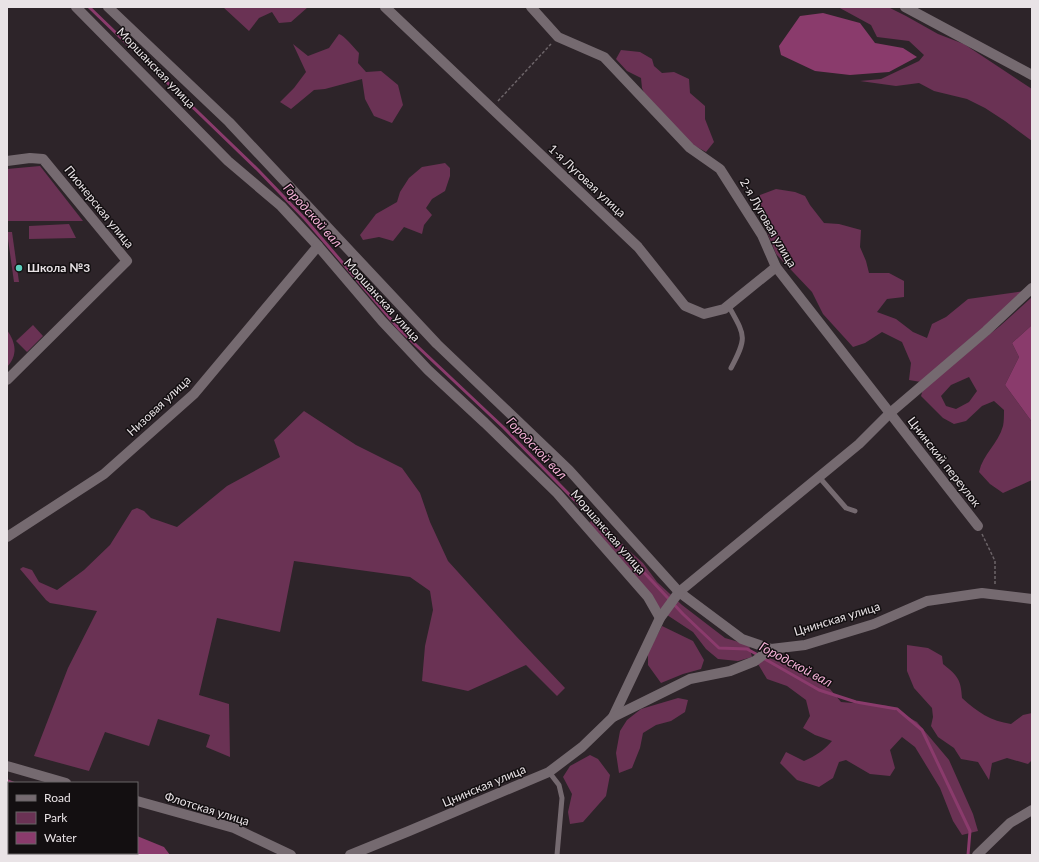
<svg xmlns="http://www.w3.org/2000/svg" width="1039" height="862" font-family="Lato,sans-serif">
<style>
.green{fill:#6a3254;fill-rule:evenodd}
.water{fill:#8a3b6c}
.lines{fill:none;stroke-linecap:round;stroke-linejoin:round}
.stream{stroke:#8a3b6c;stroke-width:3}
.path{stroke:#6c6468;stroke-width:1.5;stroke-dasharray:3 2;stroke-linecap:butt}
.lane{stroke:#756a70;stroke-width:5}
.street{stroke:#756a70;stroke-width:10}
.poi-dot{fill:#5bcebc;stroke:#130f11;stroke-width:1.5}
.labels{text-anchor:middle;stroke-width:3;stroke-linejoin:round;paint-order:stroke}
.street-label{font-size:12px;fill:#e9e3e6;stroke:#130f11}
.poi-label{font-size:12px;font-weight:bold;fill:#e9e3e6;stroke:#130f11;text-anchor:start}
.water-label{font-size:13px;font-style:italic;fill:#f4b1d7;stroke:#130f11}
</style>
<rect width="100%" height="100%" fill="#2d2429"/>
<g class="green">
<polygon points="223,7 308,7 291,22 279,23 272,12 259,18 249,31"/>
<polygon points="838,7 888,7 906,16 938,34 964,44 1032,89 1032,141 1005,121 985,108 967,99 934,91 919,83 896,86 860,81 881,79 919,61 924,55 909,41 877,37 871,25"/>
<path d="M339 34C344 35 354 48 359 53L358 63 366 72 381 71 398 85 403 105 392 123 374 116 365 99 362 79 325 89 314 90 291 109 280 102 294 88 306 72 293 44 308 56 329 48Z"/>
<polygon points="621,50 640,52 652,59 654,66 662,73 674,72 689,79 690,93 705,106 705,119 714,142 706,152 691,144 645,95 642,88 641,78 627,71 616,59"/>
<polygon points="445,163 450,168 450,176 445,191 432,199 426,208 432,215 424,225 422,234 404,227 393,241 379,237 363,240 360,235 376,214 397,202 400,192 409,178 422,167"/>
<polygon points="40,166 83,221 7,221 7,169"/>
<polygon points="776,189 795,192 805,196 810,205 824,223 839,224 861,230 860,247 866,261 869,273 889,273 904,281 904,297 887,299 877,312 896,319 913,332 927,338 932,324 946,317 968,299 1025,291 921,382 909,380 911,363 902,342 882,332 865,343 853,347 823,314 812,292 776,254 756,205 760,195"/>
<polygon points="69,224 76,238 29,239 29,226"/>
<polygon points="7,232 12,232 19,282 14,282"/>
<path d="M1032 297V325L1012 343 1019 357 1005 385 1032 422V480L1003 493 990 484 979 472C983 454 998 444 1003 426 1004 422 1004 415 1004 410L994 401 982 406 966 421 954 424 943 418 921 396 924 386 1000 326ZM969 377 977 391 969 402 956 409 946 406 941 396 951 385Z"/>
<polygon points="33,325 43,336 27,352 16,341"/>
<path d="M7 330C16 343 18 355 7 367Z"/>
<polygon points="304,411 356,445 402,468 420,493 430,522 448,561 515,635 565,688 557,696 526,665 468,691 422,681 425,646 433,610 430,591 410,577 294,561 280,632 217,618 199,695 229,704 230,757 206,747 210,735 158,719 149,746 105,732 89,771 34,756 68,668 97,611 50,603 46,600 20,569 23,567 32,570 39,582 57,590 84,570 110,545 132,510 137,508 144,511 151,518 177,527 227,486 280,457 274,440"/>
<polygon points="596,517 607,526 626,548 643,563 657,582 682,605 725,638 749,645 752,657 738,661 718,659 706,649 693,632 664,613 589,523"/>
<polygon points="662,626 693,641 704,660 701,669 683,674 661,683 648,665 648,653"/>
<path d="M907 645 928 648 942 656 943 664C958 676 961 680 962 698 977 712 991 721 1011 724L1023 715 1032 713V760L1028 764 1007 758 992 763 989 780 978 762 961 759 954 748 938 737 931 726 933 717 932 708 914 688 907 671Z"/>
<path d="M765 656 791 667 830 689 841 702 888 706 917 722 949 760 973 814 978 831 962 835 953 821 940 788 915 747 902 737 890 750 895 768 890 776 870 774 846 760 839 762 833 778 819 787 797 780 780 763 786 752 804 761C816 756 824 750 832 741L815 735 803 728 810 716 806 700 787 686 767 679 758 664Z"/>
<polygon points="678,698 688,700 685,712 671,721 656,725 643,733 640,748 632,768 619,773 616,753 620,731 627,720 641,709"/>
<polygon points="590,755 598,759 610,775 606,796 583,822 570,824 568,812 572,794 563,777 570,766"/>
</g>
<g class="water">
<polygon points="823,13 860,23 875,43 903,48 917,57 889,72 850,75 815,71 781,55 779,46 800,16"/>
<polygon points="1032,325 1032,422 1005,385 1019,357 1012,343"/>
<polygon points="7,779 17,783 9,783 9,853 137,853 137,836 164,847 170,855 7,855"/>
</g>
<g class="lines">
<g class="stream">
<polyline points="89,7 258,170 305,219 400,330 504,428 606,532 683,614 719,648 747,649 758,655"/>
<polyline points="763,658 819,690 856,702 897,709 922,730 970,831 968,855"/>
</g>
<g class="path">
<polyline points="498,101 551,44"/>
<polyline points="982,534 995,561 995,586"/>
</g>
<g class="lane">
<path d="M728 305C745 336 748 336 731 368"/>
<polyline points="819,477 846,508 855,511"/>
<polyline points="549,772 559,785 562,798 557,855"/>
</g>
<g class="street">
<polyline points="76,7 228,161 281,206 318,246 382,321 428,370 485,423 557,493 648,597 660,618"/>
<polyline points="108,7 229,122 437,344 569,470 679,592 742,639 771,649"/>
<polyline points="385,7 638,247 685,306 704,314 724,309 776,267"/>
<polyline points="531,7 558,37 604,57 690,148 720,169 762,235 776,267 978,526"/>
<polyline points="905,7 1032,75"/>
<polyline points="7,161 30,158 43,159 127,261 7,380"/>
<polyline points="7,537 104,474 194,394 318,246"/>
<polyline points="613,717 660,618 679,592 859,444 890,413 986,331 1032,288"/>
<polyline points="7,766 66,783"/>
<polyline points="137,801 234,828 291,855"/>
<polyline points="350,855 409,831 549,772 582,747 613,717 690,679 730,671 755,661 771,649 805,645 874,624 927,601 982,593 1032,599"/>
<polyline points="977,855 1010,823 1032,810"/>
</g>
</g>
<circle class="poi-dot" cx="19" cy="268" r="4"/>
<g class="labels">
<g class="street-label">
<text transform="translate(156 68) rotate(46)" y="4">Моршанская улица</text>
<text transform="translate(587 181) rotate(43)" y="4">1-я Луговая улица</text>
<text transform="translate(99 207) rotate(51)" y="4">Пионерская улица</text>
<text transform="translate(768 223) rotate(60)" y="4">2-я Луговая улица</text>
<text transform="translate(382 300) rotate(48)" y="4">Моршанская улица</text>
<text transform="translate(159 406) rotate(-43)" y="4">Низовая улица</text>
<text transform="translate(944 462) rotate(52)" y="4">Цнинский переулок</text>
<text transform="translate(608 532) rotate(49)" y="4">Моршанская улица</text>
<text transform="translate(837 619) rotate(-17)" y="4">Цнинская улица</text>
<text transform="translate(484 786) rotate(-23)" y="4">Цнинская улица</text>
<text transform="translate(207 809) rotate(17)" y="4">Флотская улица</text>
</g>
<g class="poi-label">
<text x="27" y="272">Школа №3</text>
</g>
<g class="water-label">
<text transform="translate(313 215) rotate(48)" y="5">Городской вал</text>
<text transform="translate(537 448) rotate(46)" y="5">Городской вал</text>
<text transform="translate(796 664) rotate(28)" y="5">Городской вал</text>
</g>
</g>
<rect width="1039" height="862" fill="none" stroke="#e9e3e6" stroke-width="16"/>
<rect x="8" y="782" width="130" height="72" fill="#130f11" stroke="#696466"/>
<rect x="16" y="795" width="20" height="6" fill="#756a70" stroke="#696466"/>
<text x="44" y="802" font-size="12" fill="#e9e3e6">Road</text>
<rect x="16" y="812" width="20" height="12" fill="#6a3254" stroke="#696466"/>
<text x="44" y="822" font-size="12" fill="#e9e3e6">Park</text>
<rect x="16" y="832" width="20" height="12" fill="#8a3b6c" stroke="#696466"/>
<text x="44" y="842" font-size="12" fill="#e9e3e6">Water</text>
</svg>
